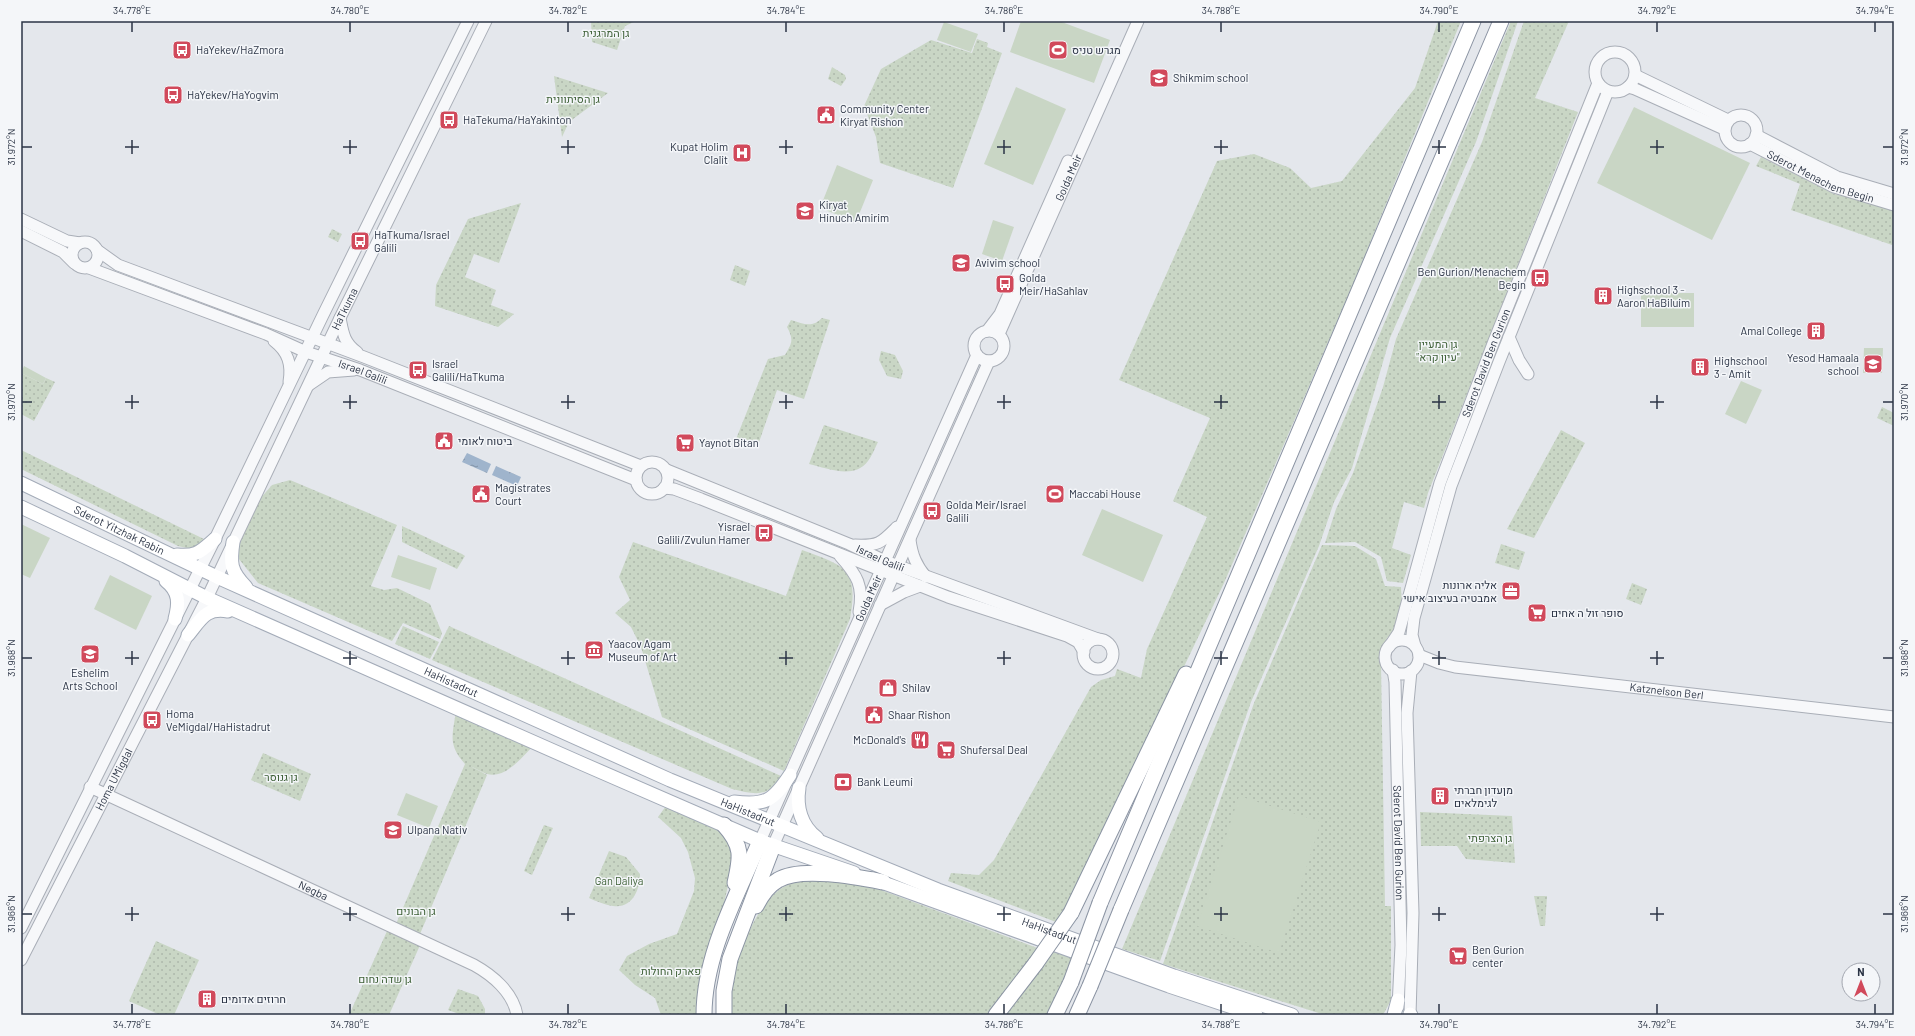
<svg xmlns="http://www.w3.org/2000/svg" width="1915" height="1036" font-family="Barlow,Heebo,sans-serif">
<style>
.green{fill:url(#green-dots)}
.pitch{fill:#c9d6c5}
.water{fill:url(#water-ripples)}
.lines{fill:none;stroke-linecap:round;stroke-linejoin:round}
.minor-casing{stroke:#a9aeb7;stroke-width:13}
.major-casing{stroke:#a3abb8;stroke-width:15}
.highway-casing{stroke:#8b94a3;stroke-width:17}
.minor{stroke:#f7f8fa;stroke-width:11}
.major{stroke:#fff;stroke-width:13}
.highway{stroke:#fff;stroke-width:15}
.highway-bridge-casing{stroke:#8b94a3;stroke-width:17;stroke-linecap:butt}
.highway-bridge{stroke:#fff;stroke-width:15}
.ticks{fill:none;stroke:#2b3445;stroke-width:1.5}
.labels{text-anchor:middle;stroke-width:3;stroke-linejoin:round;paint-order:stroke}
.park-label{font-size:11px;fill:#3f6138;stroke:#f4f6f9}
.poi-label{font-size:11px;fill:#2b3445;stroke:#f4f6f9;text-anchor:start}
.street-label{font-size:11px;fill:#2b3445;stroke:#f4f6f9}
.neatline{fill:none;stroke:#2b3445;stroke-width:1.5}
.ticks-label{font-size:10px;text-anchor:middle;fill:#2b3445}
</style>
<defs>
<pattern id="green-dots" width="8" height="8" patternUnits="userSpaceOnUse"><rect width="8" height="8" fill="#c9d6c5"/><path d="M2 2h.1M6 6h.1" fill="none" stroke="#adb8ab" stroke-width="1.8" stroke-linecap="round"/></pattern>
<pattern id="water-ripples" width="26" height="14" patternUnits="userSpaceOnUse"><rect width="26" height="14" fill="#9fb4cc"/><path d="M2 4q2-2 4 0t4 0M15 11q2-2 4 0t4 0" fill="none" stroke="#8293a7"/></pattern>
</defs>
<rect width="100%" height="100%" fill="#e4e7ec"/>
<g class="green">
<polygon points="591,21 636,21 625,26 617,50 592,42"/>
<polygon points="1438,21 1461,21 1354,282 1224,583 1071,903 1056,922 948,881 951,873 979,875 994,860 1091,687 1101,680 1115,676 1117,669 1141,678 1147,649 1207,517 1173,501 1210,418 1119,380 1217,161 1254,154 1290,168 1311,188 1342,181 1415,88"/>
<polygon points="1511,21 1518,21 1476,142 1390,338 1352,468 1334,502 1319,546 1251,702 1160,961 1122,949"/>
<polygon points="1524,21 1569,21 1535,98 1578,112 1428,493 1424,508 1404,502 1392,548 1411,555 1403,583 1387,581 1381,557 1355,542 1325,543 1336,509 1353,473 1383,387 1396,339 1482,142"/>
<polygon points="977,39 988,43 987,47 1002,53 953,188 880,163 876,137 864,106 881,69 931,40 972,53"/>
<polygon points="832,67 845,75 846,79 841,86 828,79"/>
<polygon points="554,76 608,93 569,122 562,137"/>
<polygon points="1761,157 1834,194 1891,208 1894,211 1894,241 1892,245 1791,210 1800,184 1756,166"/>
<polygon points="521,203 499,263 474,254 465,277 496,290 491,305 514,314 498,327 435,306 436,285 468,219"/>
<polygon points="332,229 342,234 338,242 328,237"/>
<polygon points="735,265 750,271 745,286 730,280"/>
<path d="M822 318 830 320 804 399 777 390 758 445 736 439 768 359 785 355C792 343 794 340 787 327L791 320C804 324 812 328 822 318Z"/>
<polygon points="881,351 895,355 903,371 901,379 887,376 879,360"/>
<polygon points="21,373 43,384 46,378 55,382 34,421 21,414"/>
<polygon points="1882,407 1894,413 1894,426 1877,418"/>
<path d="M824 425 878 442C875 448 872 456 868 461 854 480 827 468 809 464Z"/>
<polygon points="1561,430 1585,443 1534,538 1507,529"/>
<polygon points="21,450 208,541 191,549 178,546 21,469"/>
<polygon points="290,480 397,525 371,586 384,590 397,588 430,604 442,633 440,639 403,623 392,641 258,583 235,554 259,500 272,485"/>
<polygon points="402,526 462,554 465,556 457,569 402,542"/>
<path d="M633 542 786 596 802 550C845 566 859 568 850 619L784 771 662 717 641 647 631 627 615 613 630 600 619 577Z"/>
<polygon points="1501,544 1525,552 1519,570 1495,563"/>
<polygon points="1322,545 1355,546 1376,559 1385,586 1401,587 1402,609 1398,626 1387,638 1383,651 1381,664 1385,906 1391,906 1391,1000 1383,1015 1325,1015 1163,964 1254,703"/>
<polygon points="1632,583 1647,589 1641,605 1626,599"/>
<polygon points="403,626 439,642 430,659 395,644"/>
<path d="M449 626 781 776C768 799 754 794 732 789L432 660Z"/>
<path d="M456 710 534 745C522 757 506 779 487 774 481 772 475 768 470 766L487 775 420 934 396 924 465 764C447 744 453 735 456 710Z"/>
<polygon points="263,753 311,774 300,801 251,780"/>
<path d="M666 806C697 818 730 823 733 862L700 1015H661L655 998 635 985 619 970 627 956 649 944 677 934 694 891 695 878 688 852 681 838 658 817Z"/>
<polygon points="1420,812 1512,816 1515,863 1466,859 1457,846 1421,846"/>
<polygon points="544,825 553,828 532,875 524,871"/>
<path d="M609 851 626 857 640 874C640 890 632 909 613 906 605 905 596 901 589 898Z"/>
<path d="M818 881 843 882 881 890 1040 949 991 1015H729C728 979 750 911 779 890 790 881 805 881 818 881Z"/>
<polygon points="1534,896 1547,896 1545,926 1540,926"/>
<polygon points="388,929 421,943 389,1015 349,1015"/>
<polygon points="156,941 199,960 174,1015 160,1015 129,1001"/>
<polygon points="1055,950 1074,957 1047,1015 1005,1015"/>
<polygon points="458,989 478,996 485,1009 485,1015 462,1015 448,1010"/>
</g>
<g class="pitch">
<polygon points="1021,21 1059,21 1110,40 1094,83 1010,52"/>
<polygon points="944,22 978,34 971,52 937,40"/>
<polygon points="1016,87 1066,109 1033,185 984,164"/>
<polygon points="1634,107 1750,163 1712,240 1597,183"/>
<polygon points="837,165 873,180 856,222 820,208"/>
<polygon points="993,220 1014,227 1002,261 982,254"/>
<rect x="1641" y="293" width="53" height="34"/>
<polygon points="1864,348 1883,348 1882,373 1863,373"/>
<polygon points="24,366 46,378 43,384 21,373"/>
<polygon points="1741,381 1762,390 1746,424 1725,414"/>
<polygon points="1102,509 1163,535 1143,582 1082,555"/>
<polygon points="21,524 50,538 30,578 21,574"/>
<polygon points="398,555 437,568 430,590 391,577"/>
<polygon points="110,575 152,596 136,630 94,609"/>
<polygon points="406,793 438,806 429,828 397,815"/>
<polygon points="1239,796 1321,822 1279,953 1197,926"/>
</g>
<g class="water">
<polygon points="467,453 491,464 487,473 462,462"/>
<polygon points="496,466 521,477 517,486 492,475"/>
</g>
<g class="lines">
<g class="minor-casing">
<g id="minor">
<circle cx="1615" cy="72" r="20"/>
<polyline points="1635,75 1728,120"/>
<polyline points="1628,87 1635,89 1724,129"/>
<circle cx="1741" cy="131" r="16"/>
<polyline points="1756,135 1837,177 1894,194"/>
<path id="s1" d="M1750 144 1834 187 1894 205"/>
<polyline points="21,219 67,241 80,243"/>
<polyline points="21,231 63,252 74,263"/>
<circle cx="85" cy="255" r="13"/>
<polyline points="97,250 118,265 364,357 641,466"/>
<path id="s2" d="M89 268 266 334 306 352 360 370 636 480"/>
<path d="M340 318C343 333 344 343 357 352"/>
<circle cx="989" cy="346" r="15"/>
<polyline points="987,331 1000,314 1068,161"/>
<path id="s3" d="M999 334 1138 21"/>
<polyline points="1509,337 1519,360 1528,374"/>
<path d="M274 341C288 352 292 364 289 382"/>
<polyline points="309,385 328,372 354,370"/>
<circle cx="652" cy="478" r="16"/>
<path id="s4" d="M667 470 849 544 885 561 1098 639"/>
<polyline points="664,488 674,489 701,499 948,597 1067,636 1078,642 1084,652"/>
<path d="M910 540C912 555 916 565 926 577"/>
<path d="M855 545C879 546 881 543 897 527"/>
<path d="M840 556C857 575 864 586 859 612"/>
<polyline points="880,605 904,592 920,586"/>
<circle cx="1098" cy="654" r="15"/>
<circle cx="1402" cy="657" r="17"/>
<polyline points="1415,646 1412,635 1414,618 1451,486 1499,362 1608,91"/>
<path id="s5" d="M1389 647 1399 632 1440 483 1494 341 1598 83"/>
<path id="s6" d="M1419 655 1439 663 1455 667 1894 717"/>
<path id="s7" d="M1393 670 1395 682 1401 945 1398 1007"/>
<path id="s8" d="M90 787 474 965C492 975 513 992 517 1015"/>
<path id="s9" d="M760 841 977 355"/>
<polyline points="773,846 989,361"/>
<polyline points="21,928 215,539 323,315 468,21"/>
<path id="s10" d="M21 960 207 598 340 318 486 21"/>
<polyline points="1410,1015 1413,913 1407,713 1411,671"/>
</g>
</g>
<g class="major-casing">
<g id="major">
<path id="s11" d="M21 483 217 577 670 780 938 890 1174 976 1292 1015"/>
<polyline points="21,507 125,556 207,598 583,764 760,841 854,873"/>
<path d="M233 542C230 563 230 571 246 587"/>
<path d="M177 555C197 557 201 551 215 539"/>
<path d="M166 581C180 592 179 604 175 619"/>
<path d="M188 635C201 619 206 607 228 611"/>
<path d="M799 788C796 807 801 826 817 838"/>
<path d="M734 802C765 806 773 801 790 775"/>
<polyline points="873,879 1169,986 1256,1015"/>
<polyline points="1410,1014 1411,1015"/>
<polyline points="1394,1015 1398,1000"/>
</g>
</g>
<g class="highway-casing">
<g id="highway">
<path d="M724 825C743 846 741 857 735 883"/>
<polyline points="1100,903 1473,21"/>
<path d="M756 906C761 896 769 885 778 880 801 866 857 877 883 882"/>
<polyline points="1121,910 1501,21"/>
<polyline points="1071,913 1186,674"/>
<path d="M704 1015C704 954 737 896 760 841"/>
<polyline points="724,1015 724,991 730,959 773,846"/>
<polyline points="996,1015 1036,963"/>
<polyline points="1055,1015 1071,982"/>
<polyline points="1077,1015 1090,986"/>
</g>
</g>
<use href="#minor" class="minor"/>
<use href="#major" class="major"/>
<use href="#highway" class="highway"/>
<g class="highway-bridge-casing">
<g id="highway-bridge">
<polyline points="1036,963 1071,913"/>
<polyline points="1071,982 1100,903"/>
<polyline points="1090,986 1121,910"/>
</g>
</g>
<use href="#highway-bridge" class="highway-bridge"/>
</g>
<path class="ticks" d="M132 22V32M350 22V32M568 22V32M786 22V32M1004 22V32M1221 22V32M1439 22V32M1657 22V32M1875 22V32M132 140V154M350 140V154M568 140V154M786 140V154M1004 140V154M1221 140V154M1439 140V154M1657 140V154M22 147H32M125 147H139M343 147H357M561 147H575M779 147H793M997 147H1011M1214 147H1228M1432 147H1446M1650 147H1664M1883 147H1893M132 395V409M350 395V409M568 395V409M786 395V409M1004 395V409M1221 395V409M1439 395V409M1657 395V409M22 402H32M125 402H139M343 402H357M561 402H575M779 402H793M997 402H1011M1214 402H1228M1432 402H1446M1650 402H1664M1883 402H1893M132 651V665M350 651V665M568 651V665M786 651V665M1004 651V665M1221 651V665M1439 651V665M1657 651V665M22 658H32M125 658H139M343 658H357M561 658H575M779 658H793M997 658H1011M1214 658H1228M1432 658H1446M1650 658H1664M1883 658H1893M132 907V921M350 907V921M568 907V921M786 907V921M1004 907V921M1221 907V921M1439 907V921M1657 907V921M22 914H32M125 914H139M343 914H357M561 914H575M779 914H793M997 914H1011M1214 914H1228M1432 914H1446M1650 914H1664M1883 914H1893M132 1004V1014M350 1004V1014M568 1004V1014M786 1004V1014M1004 1004V1014M1221 1004V1014M1439 1004V1014M1657 1004V1014M1875 1004V1014"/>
<defs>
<g id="bus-square" transform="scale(1)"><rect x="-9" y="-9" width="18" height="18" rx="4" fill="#d1495b" stroke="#f4f6f9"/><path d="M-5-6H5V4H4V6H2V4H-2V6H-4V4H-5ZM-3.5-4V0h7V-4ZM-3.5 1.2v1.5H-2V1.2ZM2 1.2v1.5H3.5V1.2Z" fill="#fff"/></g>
<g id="stadium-square" transform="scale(1)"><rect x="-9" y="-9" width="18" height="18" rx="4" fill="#d1495b" stroke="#f4f6f9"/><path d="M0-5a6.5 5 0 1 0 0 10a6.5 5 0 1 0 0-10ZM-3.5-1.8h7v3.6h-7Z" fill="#fff"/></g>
<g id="school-square" transform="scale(1)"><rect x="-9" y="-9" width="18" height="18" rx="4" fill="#d1495b" stroke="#f4f6f9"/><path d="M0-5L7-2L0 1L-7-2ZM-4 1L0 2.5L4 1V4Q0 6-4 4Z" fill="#fff"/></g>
<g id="civic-square" transform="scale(1)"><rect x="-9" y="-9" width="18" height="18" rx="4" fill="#d1495b" stroke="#f4f6f9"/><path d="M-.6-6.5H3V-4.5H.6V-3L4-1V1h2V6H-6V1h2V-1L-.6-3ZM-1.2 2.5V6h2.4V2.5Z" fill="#fff"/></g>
<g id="hospital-square" transform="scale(1)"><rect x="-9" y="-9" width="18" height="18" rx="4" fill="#d1495b" stroke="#f4f6f9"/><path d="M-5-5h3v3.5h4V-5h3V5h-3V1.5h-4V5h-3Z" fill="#fff"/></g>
<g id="building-square" transform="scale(1)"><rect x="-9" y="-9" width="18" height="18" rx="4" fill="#d1495b" stroke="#f4f6f9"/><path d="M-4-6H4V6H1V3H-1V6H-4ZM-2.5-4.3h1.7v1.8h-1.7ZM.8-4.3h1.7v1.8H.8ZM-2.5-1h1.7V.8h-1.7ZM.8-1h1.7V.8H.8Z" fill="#fff"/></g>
<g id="supermarket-square" transform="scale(1)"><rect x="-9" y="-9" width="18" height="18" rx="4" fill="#d1495b" stroke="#f4f6f9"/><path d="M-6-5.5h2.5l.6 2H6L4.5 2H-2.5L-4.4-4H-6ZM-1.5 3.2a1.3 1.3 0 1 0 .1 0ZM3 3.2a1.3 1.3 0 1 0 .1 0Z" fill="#fff"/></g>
<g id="office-square" transform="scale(1)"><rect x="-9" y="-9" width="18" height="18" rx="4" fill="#d1495b" stroke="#f4f6f9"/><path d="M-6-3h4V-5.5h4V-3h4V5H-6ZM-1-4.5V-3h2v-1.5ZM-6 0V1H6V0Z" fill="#fff"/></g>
<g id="museum-square" transform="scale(1)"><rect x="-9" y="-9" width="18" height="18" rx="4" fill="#d1495b" stroke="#f4f6f9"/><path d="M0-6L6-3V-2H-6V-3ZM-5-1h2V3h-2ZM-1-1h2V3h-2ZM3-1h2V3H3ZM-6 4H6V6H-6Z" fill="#fff"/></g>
<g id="shop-square" transform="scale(1)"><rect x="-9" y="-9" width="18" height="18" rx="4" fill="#d1495b" stroke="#f4f6f9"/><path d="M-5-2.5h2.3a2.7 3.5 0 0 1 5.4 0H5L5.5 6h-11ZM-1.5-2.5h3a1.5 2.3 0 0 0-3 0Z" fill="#fff"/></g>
<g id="restaurant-square" transform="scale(1)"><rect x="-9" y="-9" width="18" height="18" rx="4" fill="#d1495b" stroke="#f4f6f9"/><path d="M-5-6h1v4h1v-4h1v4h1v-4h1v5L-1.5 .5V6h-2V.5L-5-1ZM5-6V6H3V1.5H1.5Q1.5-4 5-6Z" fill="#fff"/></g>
<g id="bank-square" transform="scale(1)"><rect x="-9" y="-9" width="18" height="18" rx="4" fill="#d1495b" stroke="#f4f6f9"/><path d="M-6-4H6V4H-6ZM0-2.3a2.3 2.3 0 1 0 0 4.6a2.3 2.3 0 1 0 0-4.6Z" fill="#fff"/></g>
</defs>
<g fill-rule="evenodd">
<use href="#bus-square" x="182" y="50"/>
<use href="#stadium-square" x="1058" y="50"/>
<use href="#school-square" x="1159" y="78"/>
<use href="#bus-square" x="173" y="95"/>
<use href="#civic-square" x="826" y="115"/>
<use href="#bus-square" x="449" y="120"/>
<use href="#hospital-square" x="742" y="153"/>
<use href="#school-square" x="805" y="211"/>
<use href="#bus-square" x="360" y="241"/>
<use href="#school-square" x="961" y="263"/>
<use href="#bus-square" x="1540" y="278"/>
<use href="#bus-square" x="1005" y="284"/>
<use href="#building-square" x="1603" y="296"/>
<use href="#building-square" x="1816" y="331"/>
<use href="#school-square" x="1873" y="364"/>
<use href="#building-square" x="1700" y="367"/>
<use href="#bus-square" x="418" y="370"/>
<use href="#civic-square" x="444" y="441"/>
<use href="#supermarket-square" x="685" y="443"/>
<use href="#civic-square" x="481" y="494"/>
<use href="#stadium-square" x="1055" y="494"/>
<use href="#bus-square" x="932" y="511"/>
<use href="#bus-square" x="764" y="533"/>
<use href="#office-square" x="1511" y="591"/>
<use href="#supermarket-square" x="1537" y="613"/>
<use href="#museum-square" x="594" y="650"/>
<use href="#school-square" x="90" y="654"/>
<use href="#shop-square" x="888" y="688"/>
<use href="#civic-square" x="874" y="715"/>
<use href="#bus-square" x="152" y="720"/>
<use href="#restaurant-square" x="920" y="740"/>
<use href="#supermarket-square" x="946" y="750"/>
<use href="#bank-square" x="843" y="782"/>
<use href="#building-square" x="1440" y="796"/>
<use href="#school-square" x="393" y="830"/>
<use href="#supermarket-square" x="1458" y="956"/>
<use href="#building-square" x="207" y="999"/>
</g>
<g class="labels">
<g class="park-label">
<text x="606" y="37">גן המרגנית</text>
<text x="573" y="103">גן הסיתוונית</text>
<text x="1438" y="348">גן המעיין<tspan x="1438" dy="13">"עיון קרא"</tspan></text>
<text x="281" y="781">גן גנוסר</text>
<text x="1490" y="842">גן הצרפתי</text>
<text x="619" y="885">Gan Daliya</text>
<text x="416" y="915">גן הבונים</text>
<text x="671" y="975">פארק החולות</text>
<text x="385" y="983">גן שדה נחום</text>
</g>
<g class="poi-label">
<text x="196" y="54">HaYekev/HaZmora</text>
<text x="1072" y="54">מגרש טניס</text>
<text x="1173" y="82">Shikmim school</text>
<text x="187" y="99">HaYekev/HaYogvim</text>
<text x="840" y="113">Community Center<tspan x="840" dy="13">Kiryat Rishon</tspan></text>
<text x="463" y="124">HaTekuma/HaYakinton</text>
<text x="728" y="151" text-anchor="end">Kupat Holim<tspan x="728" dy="13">Clalit</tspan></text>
<text x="819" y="209">Kiryat<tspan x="819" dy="13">Hinuch Amirim</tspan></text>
<text x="374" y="239">HaTkuma/Israel<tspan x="374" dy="13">Galili</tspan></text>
<text x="975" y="267">Avivim school</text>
<text x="1526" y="276" text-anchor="end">Ben Gurion/Menachem<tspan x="1526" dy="13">Begin</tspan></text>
<text x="1019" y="282">Golda<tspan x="1019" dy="13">Meir/HaSahlav</tspan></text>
<text x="1617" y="294">Highschool 3 -<tspan x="1617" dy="13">Aaron HaBiluim</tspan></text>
<text x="1802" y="335" text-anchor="end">Amal College</text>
<text x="1859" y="362" text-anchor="end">Yesod Hamaala<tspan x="1859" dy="13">school</tspan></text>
<text x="1714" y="365">Highschool<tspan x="1714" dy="13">3 - Amit</tspan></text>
<text x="432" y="368">Israel<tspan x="432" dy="13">Galili/HaTkuma</tspan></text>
<text x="458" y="445">ביטוח לאומי</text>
<text x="699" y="447">Yaynot Bitan</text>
<text x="495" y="492">Magistrates<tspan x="495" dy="13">Court</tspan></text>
<text x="1069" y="498">Maccabi House</text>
<text x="946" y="509">Golda Meir/Israel<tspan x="946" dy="13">Galili</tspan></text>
<text x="750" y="531" text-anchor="end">Yisrael<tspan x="750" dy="13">Galili/Zvulun Hamer</tspan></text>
<text x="1497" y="589" text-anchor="end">אליה ארונות<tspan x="1497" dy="13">אמבטיה בעיצוב אישי</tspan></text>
<text x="1551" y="617">סופר זול ה אחים</text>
<text x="608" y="648">Yaacov Agam<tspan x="608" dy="13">Museum of Art</tspan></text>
<text x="90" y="677" text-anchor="middle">Eshelim<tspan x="90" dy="13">Arts School</tspan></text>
<text x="902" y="692">Shilav</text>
<text x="166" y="718">Homa<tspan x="166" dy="13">VeMigdal/HaHistadrut</tspan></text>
<text x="888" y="719">Shaar Rishon</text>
<text x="906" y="744" text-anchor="end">McDonald's</text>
<text x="960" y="754">Shufersal Deal</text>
<text x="857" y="786">Bank Leumi</text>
<text x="1454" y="794">מןעדון חברתי<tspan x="1454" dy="13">לגימלאים</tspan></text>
<text x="407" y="834">Ulpana Nativ</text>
<text x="1472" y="954">Ben Gurion<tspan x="1472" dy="13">center</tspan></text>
<text x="221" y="1003">חרוזים אדומים</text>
</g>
<g class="street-label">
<text dy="4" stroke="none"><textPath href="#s1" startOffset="78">Sderot Menachem Begin</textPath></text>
<text dy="4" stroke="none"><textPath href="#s3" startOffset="171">Golda Meir</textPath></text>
<text dy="4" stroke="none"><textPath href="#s10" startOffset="727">HaTkuma</textPath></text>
<text dy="4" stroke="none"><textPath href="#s5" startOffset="301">Sderot David Ben Gurion</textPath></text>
<text dy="4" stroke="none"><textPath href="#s2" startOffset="293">Israel Galili</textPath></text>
<text dy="4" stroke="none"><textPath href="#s11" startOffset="109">Sderot Yitzhak Rabin</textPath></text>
<text dy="4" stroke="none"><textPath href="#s4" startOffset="231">Israel Galili</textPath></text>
<text dy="4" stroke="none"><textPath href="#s9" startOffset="266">Golda Meir</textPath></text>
<text dy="4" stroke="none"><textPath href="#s11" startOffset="474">HaHistadrut</textPath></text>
<text dy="4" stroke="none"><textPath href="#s6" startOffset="251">Katznelson Berl</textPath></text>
<text dy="4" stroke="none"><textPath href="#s10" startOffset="203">Homa UMigdal</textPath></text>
<text dy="4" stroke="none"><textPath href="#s11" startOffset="798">HaHistadrut</textPath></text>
<text dy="4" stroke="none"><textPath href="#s7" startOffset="173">Sderot David Ben Gurion</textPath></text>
<text dy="4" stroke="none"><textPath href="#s8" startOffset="246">Negba</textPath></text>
<text dy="4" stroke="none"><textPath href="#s11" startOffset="1122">HaHistadrut</textPath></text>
</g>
</g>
<rect width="1915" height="1036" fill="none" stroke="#f4f6f9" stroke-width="44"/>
<g transform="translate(1861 982)"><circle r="19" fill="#f4f6f9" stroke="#a4a8b1"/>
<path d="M0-3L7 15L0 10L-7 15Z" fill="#d1495b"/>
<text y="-6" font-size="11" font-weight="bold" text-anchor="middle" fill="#2b3445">N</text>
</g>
<rect x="22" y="22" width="1871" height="992" class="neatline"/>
<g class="ticks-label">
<text x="132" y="14">34.778°E</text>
<text x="350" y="14">34.780°E</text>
<text x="568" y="14">34.782°E</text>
<text x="786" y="14">34.784°E</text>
<text x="1004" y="14">34.786°E</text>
<text x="1221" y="14">34.788°E</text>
<text x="1439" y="14">34.790°E</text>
<text x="1657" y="14">34.792°E</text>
<text x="1875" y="14">34.794°E</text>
<text transform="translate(11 147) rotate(-90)" y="4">31.972°N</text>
<text transform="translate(1904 147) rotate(-90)" y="4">31.972°N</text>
<text transform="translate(11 402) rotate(-90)" y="4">31.970°N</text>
<text transform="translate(1904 402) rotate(-90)" y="4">31.970°N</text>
<text transform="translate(11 658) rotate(-90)" y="4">31.968°N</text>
<text transform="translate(1904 658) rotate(-90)" y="4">31.968°N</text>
<text transform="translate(11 914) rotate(-90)" y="4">31.966°N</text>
<text transform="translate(1904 914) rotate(-90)" y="4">31.966°N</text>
<text x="132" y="1028">34.778°E</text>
<text x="350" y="1028">34.780°E</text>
<text x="568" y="1028">34.782°E</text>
<text x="786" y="1028">34.784°E</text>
<text x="1004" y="1028">34.786°E</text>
<text x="1221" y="1028">34.788°E</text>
<text x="1439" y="1028">34.790°E</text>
<text x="1657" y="1028">34.792°E</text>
<text x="1875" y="1028">34.794°E</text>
</g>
</svg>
